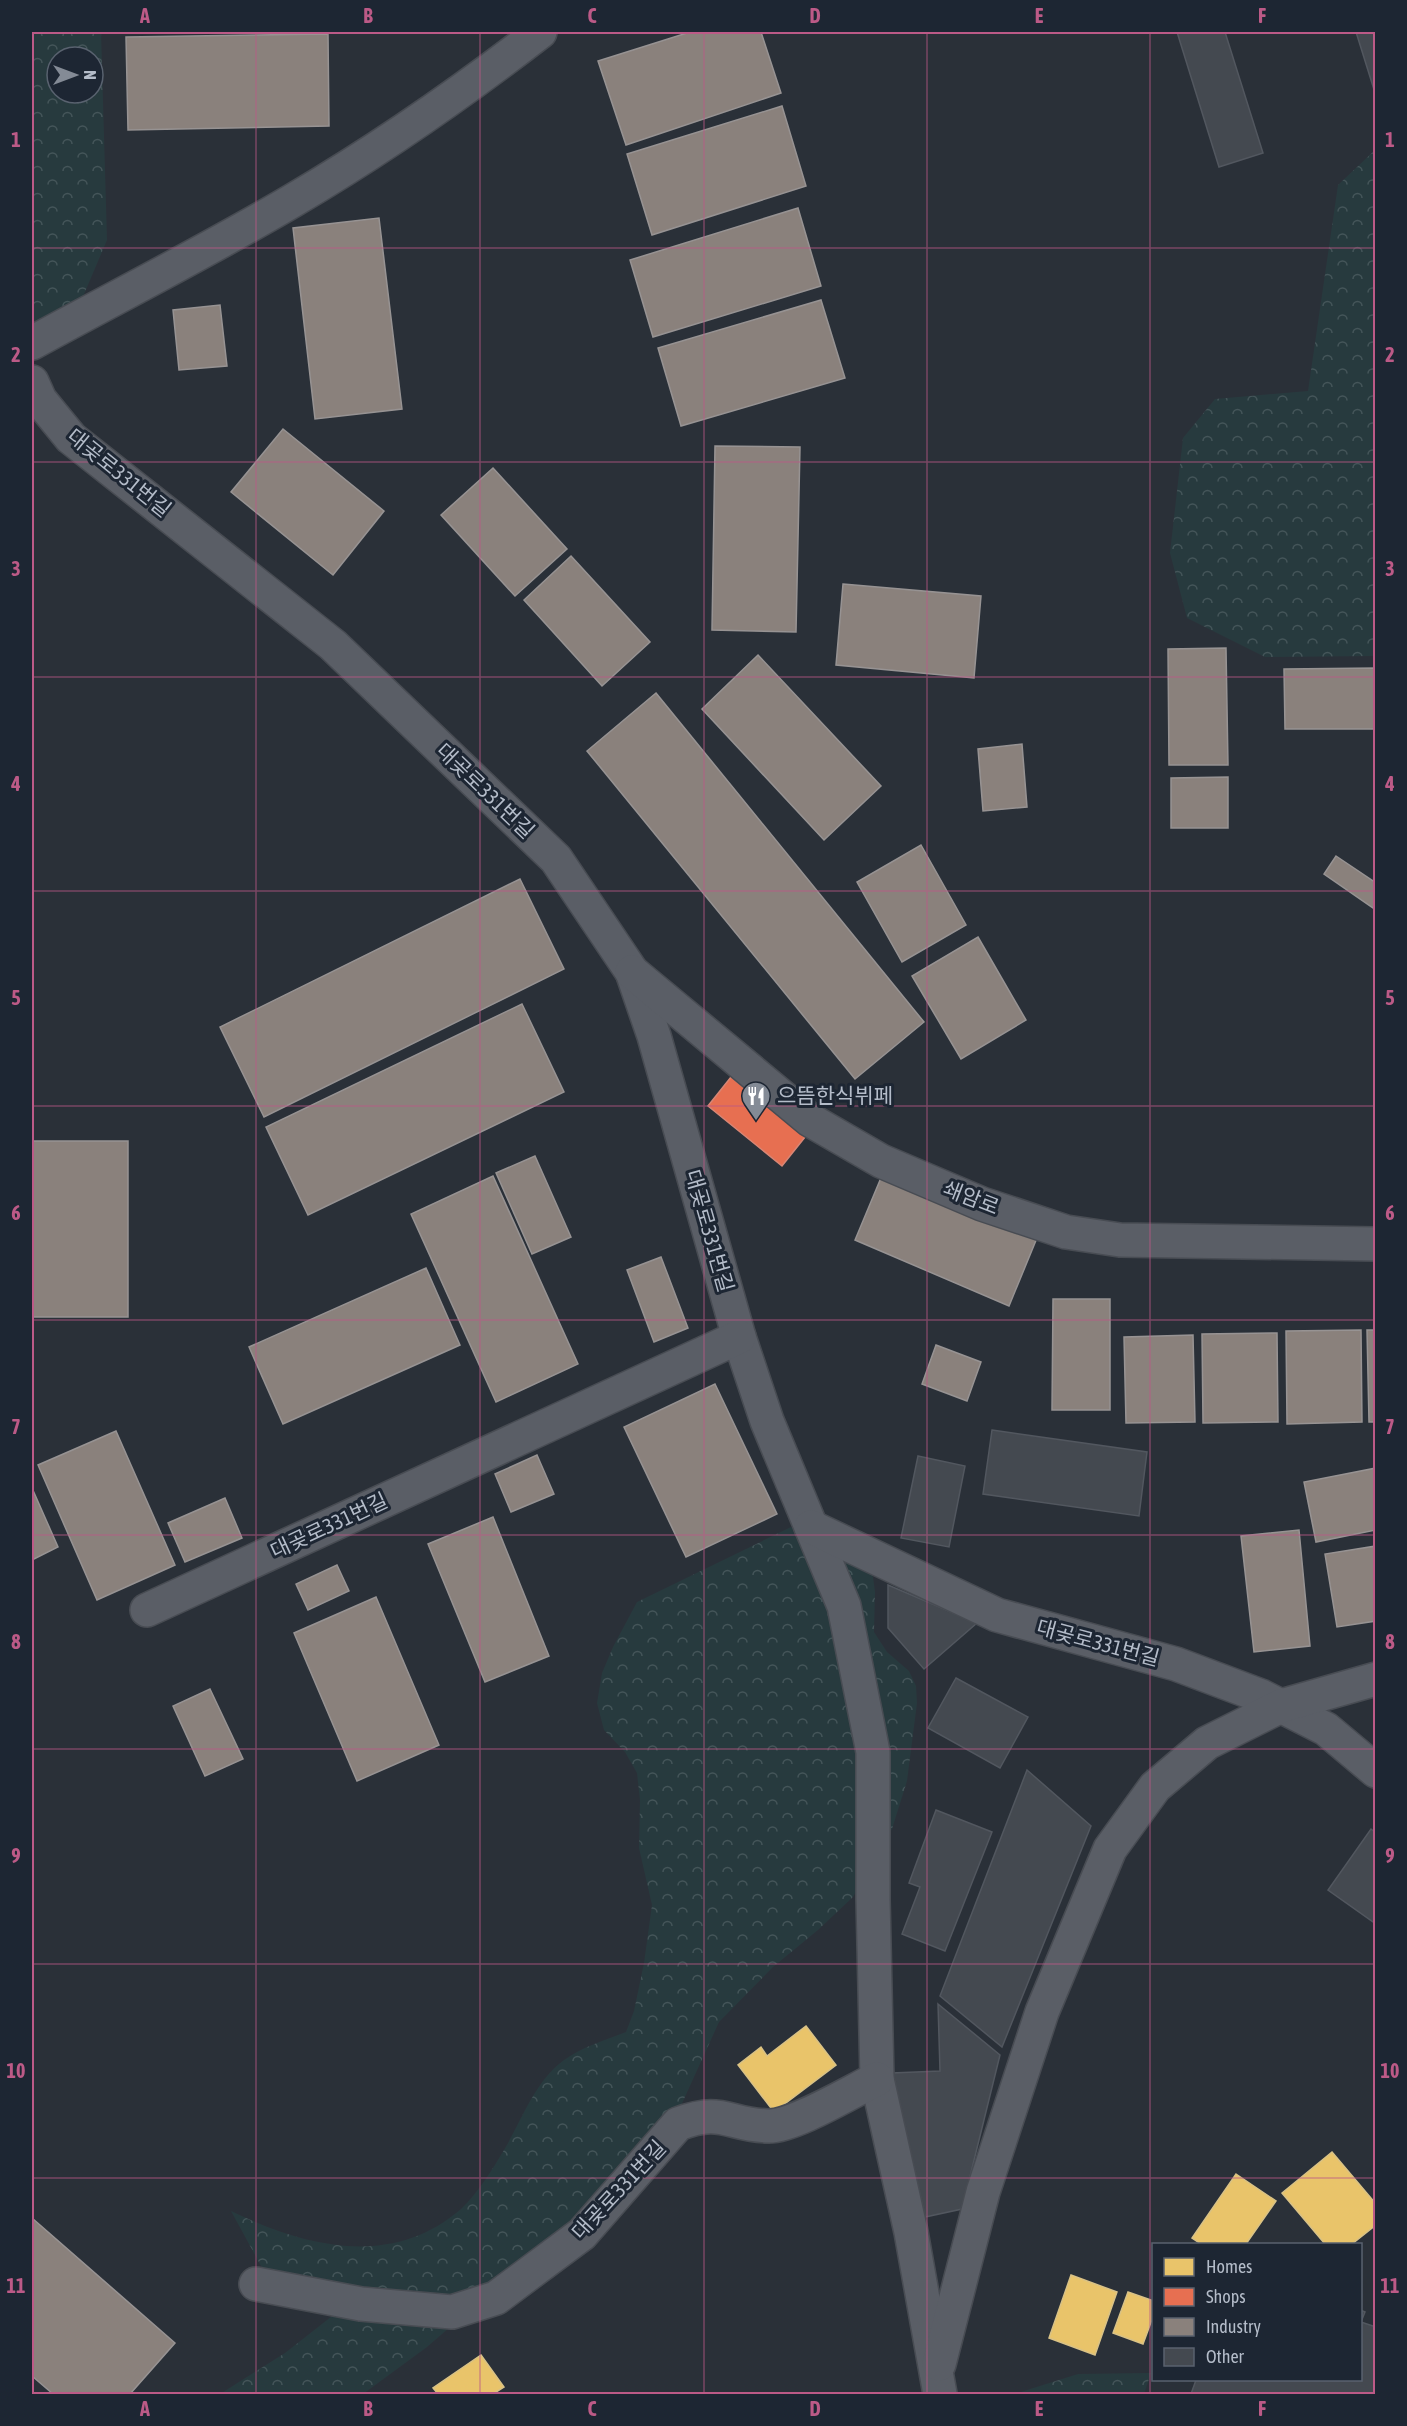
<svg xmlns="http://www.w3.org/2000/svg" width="1407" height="2426" font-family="'Asap Condensed','Noto Sans KR',sans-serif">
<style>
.forest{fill:url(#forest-crowns);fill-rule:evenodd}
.homes{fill:#e9c46a;stroke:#d9c286;stroke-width:1.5}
.shops{fill:#e76f51;stroke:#d88675;stroke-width:1.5}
.industry{fill:#8a817c;stroke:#979393;stroke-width:1.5}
.building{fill:#444950;stroke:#52575f;stroke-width:1.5}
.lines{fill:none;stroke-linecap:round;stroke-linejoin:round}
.minor-casing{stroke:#484c53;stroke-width:36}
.minor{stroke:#5a5e66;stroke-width:33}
.grid{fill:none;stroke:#bc5a87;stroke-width:1.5;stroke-opacity:0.55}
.labels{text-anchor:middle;stroke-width:6;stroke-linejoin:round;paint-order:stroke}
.street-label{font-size:21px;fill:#b4bcc9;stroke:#1d2633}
.poi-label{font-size:21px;fill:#b4bcc9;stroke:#1d2633;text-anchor:start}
.neatline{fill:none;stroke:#bc5a87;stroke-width:2}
.grid-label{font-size:20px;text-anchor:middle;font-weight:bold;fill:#bc5a87}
</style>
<defs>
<pattern id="forest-crowns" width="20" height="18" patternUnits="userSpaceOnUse" patternTransform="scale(1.5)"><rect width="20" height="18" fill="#273a3e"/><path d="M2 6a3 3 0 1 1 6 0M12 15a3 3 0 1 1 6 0" fill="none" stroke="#445559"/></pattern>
</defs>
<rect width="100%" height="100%" fill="#2a3038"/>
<g class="forest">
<path d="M32 32H101L107 240 82 299 32 332ZM57 57H93V93H57Z"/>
<polygon points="1375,150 1375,656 1265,657 1187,618 1170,553 1183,438 1215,399 1308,391 1338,185"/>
<path d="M791 1527 866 1566 873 1577 875 1592 874 1632 887 1652 909 1671 916 1686 917 1703 907 1781 892 1829 853 1897 818 1930 773 1967 719 2022 679 2110 599 2198 427 2347 363 2394H220L285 2353 350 2302 273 2288 231 2211C305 2247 392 2269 461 2209 478 2193 492 2170 504 2150 522 2120 534 2082 564 2060 582 2047 605 2040 626 2032L634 2011 644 1963 652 1905 639 1848 640 1800 637 1773 625 1752 604 1730 597 1703 602 1673 613 1647 637 1602Z"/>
<polygon points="1151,2373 1144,2394 1014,2394 1078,2374"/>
</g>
<g class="homes">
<polygon points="806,2026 836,2065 774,2112 738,2065 761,2047 767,2056"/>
<polygon points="1332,2152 1376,2204 1376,2225 1352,2244 1325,2244 1282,2193"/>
<polygon points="1236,2174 1276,2201 1246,2244 1201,2244 1192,2238"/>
<polygon points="1071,2275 1117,2292 1095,2355 1049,2338"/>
<polygon points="1128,2292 1154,2301 1154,2314 1143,2344 1113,2333"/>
<polygon points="481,2355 504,2387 493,2394 438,2394 433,2388"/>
</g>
<polygon class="shops" points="731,1077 805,1137 782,1166 708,1106"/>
<g class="industry">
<polygon points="690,32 761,32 781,93 626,145 598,61"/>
<polygon points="328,34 329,126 128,130 126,37"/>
<polygon points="782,106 806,186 652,235 627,154"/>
<polygon points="798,208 821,286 653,337 630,260"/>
<polygon points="379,218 402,409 315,419 293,228"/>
<polygon points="821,300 845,378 681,426 658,348"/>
<polygon points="220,305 227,366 179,370 173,310"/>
<polygon points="283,429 384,511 333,575 231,492"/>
<polygon points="715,446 800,447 796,632 712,630"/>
<polygon points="493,468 567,549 515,596 441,515"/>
<polygon points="571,556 650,642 602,686 524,600"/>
<polygon points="843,584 981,596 974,678 836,665"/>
<polygon points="1226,648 1228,765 1169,765 1168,649"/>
<polygon points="758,655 881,786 824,840 702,709"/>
<polygon points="1376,668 1376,729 1285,729 1284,669"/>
<polygon points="656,693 924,1022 855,1079 587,751"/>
<polygon points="1022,744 1027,807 983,811 978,749"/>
<polygon points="1228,777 1228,828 1171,828 1171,778"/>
<polygon points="921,845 966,925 902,962 857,882"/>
<polygon points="1336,856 1376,883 1376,910 1324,874"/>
<polygon points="520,879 564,969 264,1117 220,1027"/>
<polygon points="978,937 1026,1020 961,1059 912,976"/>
<polygon points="522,1004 564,1092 308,1215 266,1127"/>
<rect x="32" y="1141" width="96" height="176"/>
<polygon points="535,1156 571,1237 532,1254 496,1173"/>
<polygon points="883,1173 1037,1238 1009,1306 855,1240"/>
<polygon points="493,1176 578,1364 496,1402 411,1214"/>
<polygon points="661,1257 688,1328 654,1342 627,1270"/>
<polygon points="426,1268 460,1345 283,1424 249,1347"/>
<polygon points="1053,1299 1110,1299 1110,1410 1052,1410"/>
<polygon points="1361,1330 1362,1422 1287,1424 1286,1331"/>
<polygon points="1367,1330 1376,1330 1376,1422 1369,1422"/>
<polygon points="1277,1333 1278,1422 1203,1423 1202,1334"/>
<polygon points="1193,1335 1195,1422 1126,1423 1124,1337"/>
<polygon points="936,1345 981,1362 967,1401 922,1384"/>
<polygon points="715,1384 777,1514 686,1557 624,1427"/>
<polygon points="116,1431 175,1565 97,1600 38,1465"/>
<polygon points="537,1455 554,1494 511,1512 495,1474"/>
<polygon points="1376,1468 1376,1530 1316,1542 1304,1482"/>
<polygon points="32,1488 58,1547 32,1560"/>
<polygon points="225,1498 242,1538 185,1562 168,1523"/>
<polygon points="493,1517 549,1656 485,1682 428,1544"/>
<polygon points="1299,1530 1310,1646 1254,1652 1241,1536"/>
<polygon points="1376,1546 1376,1621 1337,1627 1325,1554"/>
<polygon points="337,1565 349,1591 308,1610 296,1584"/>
<polygon points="376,1597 439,1745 357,1781 294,1633"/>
<polygon points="210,1689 243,1759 205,1776 173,1706"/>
<polygon points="32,2218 175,2343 130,2394 53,2394 32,2376"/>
</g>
<g class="building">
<polygon points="1177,32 1225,32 1263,153 1219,167"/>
<polygon points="1356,32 1376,32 1376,96"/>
<polygon points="992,1430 1147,1452 1139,1516 983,1494"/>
<polygon points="918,1456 965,1466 949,1547 901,1538"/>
<polygon points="888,1585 977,1623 924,1669 888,1628"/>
<polygon points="956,1678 1028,1717 1000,1768 928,1728"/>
<polygon points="1027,1770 1091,1826 1002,2047 940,1996"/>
<polygon points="936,1810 992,1832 945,1951 902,1934 920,1887 909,1883"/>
<polygon points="1371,1829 1376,1833 1376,1924 1328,1890"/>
<polygon points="938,2004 1000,2055 962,2209 925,2217 892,2073 940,2071"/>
<polygon points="1360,2310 1365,2312 1361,2322 1376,2327 1376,2394 1191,2394 1196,2380 1360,2380"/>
</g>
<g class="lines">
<g class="minor-casing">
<g id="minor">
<path d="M32 343C118 296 207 251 292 201 379 150 461 93 540 32"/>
<polyline points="32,382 40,400 71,438 333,645 556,859 632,972 654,1036 739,1337 767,1421 844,1606 873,1752 873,1899 877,2079 911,2232 940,2394"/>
<polyline points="632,972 810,1120 881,1161 982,1204 1066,1232 1120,1240 1376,1244"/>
<polyline points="811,1527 997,1615 1176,1664 1261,1696 1326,1729 1376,1771"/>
<polyline points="147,1610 739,1337"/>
<path d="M256 2284 361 2304 452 2312 496 2298 582 2234 678 2124C722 2107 728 2125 768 2126 793 2127 852 2091 877 2079"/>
<polyline points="939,2364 983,2192 1042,2012 1110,1849 1155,1787 1207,1743 1281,1706 1376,1679"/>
</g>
</g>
<use href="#minor" class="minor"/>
</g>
<path class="grid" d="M256 32V2394M480 32V2394M704 32V2394M927 32V2394M1150 32V2394M32 248H1376M32 462H1376M32 677H1376M32 891H1376M32 1106H1376M32 1320H1376M32 1535H1376M32 1749H1376M32 1964H1376M32 2178H1376"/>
<defs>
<g id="restaurant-pin" transform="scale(1.5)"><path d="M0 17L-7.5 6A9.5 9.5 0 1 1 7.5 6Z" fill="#848b96" stroke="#1d2633"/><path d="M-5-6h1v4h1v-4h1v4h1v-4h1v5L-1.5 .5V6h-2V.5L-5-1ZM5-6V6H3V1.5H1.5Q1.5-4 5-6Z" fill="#fff"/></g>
</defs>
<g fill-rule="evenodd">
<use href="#restaurant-pin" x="756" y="1096"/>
</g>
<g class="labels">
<g class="street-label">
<text transform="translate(119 473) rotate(39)" y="7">대곶로331번길</text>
<text transform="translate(485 791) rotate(44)" y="7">대곶로331번길</text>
<text transform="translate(971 1198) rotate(21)" y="7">쇄암로</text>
<text transform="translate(709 1231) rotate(74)" y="7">대곶로331번길</text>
<text transform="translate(329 1526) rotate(-25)" y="7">대곶로331번길</text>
<text transform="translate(1098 1643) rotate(15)" y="7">대곶로331번길</text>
<text transform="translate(619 2190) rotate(-47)" y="7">대곶로331번길</text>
</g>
<g class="poi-label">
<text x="777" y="1103">으뜸한식뷔페</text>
</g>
</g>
<rect width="1407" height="2426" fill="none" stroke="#1d2633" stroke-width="66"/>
<rect x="1152" y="2243" width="210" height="138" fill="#1d2633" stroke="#59626f" stroke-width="1.5"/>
<rect x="1164" y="2258" width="30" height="18" fill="#e9c46a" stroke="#59626f" stroke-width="1.5"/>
<text x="1206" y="2273" font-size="18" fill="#b4bcc9">Homes</text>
<rect x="1164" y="2288" width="30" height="18" fill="#e76f51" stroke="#59626f" stroke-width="1.5"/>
<text x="1206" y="2303" font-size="18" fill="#b4bcc9">Shops</text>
<rect x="1164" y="2318" width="30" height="18" fill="#8a817c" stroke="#59626f" stroke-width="1.5"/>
<text x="1206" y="2333" font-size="18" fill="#b4bcc9">Industry</text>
<rect x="1164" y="2348" width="30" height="18" fill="#444950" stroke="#59626f" stroke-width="1.5"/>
<text x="1206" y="2363" font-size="18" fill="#b4bcc9">Other</text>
<g transform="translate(75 75) rotate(90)"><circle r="28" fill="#1d2633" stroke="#59626f" stroke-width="1.5"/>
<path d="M0-4.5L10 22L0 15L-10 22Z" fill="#848b96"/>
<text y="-9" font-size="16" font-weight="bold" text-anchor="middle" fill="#b4bcc9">N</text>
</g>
<rect x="33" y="33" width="1341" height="2360" class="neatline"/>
<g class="grid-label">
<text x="145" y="23">A</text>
<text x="368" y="23">B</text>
<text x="592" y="23">C</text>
<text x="815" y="23">D</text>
<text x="1039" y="23">E</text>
<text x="1262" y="23">F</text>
<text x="16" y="147">1</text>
<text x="1390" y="147">1</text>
<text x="16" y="362">2</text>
<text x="1390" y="362">2</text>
<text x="16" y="576">3</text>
<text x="1390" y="576">3</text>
<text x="16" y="791">4</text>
<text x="1390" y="791">4</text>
<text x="16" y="1005">5</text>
<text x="1390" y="1005">5</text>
<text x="16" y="1220">6</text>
<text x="1390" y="1220">6</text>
<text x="16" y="1434">7</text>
<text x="1390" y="1434">7</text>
<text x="16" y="1649">8</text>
<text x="1390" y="1649">8</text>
<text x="16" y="1863">9</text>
<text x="1390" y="1863">9</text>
<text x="16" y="2078">10</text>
<text x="1390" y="2078">10</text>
<text x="16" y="2293">11</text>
<text x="1390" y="2293">11</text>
<text x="145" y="2416">A</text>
<text x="368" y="2416">B</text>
<text x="592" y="2416">C</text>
<text x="815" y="2416">D</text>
<text x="1039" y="2416">E</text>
<text x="1262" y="2416">F</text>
</g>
</svg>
